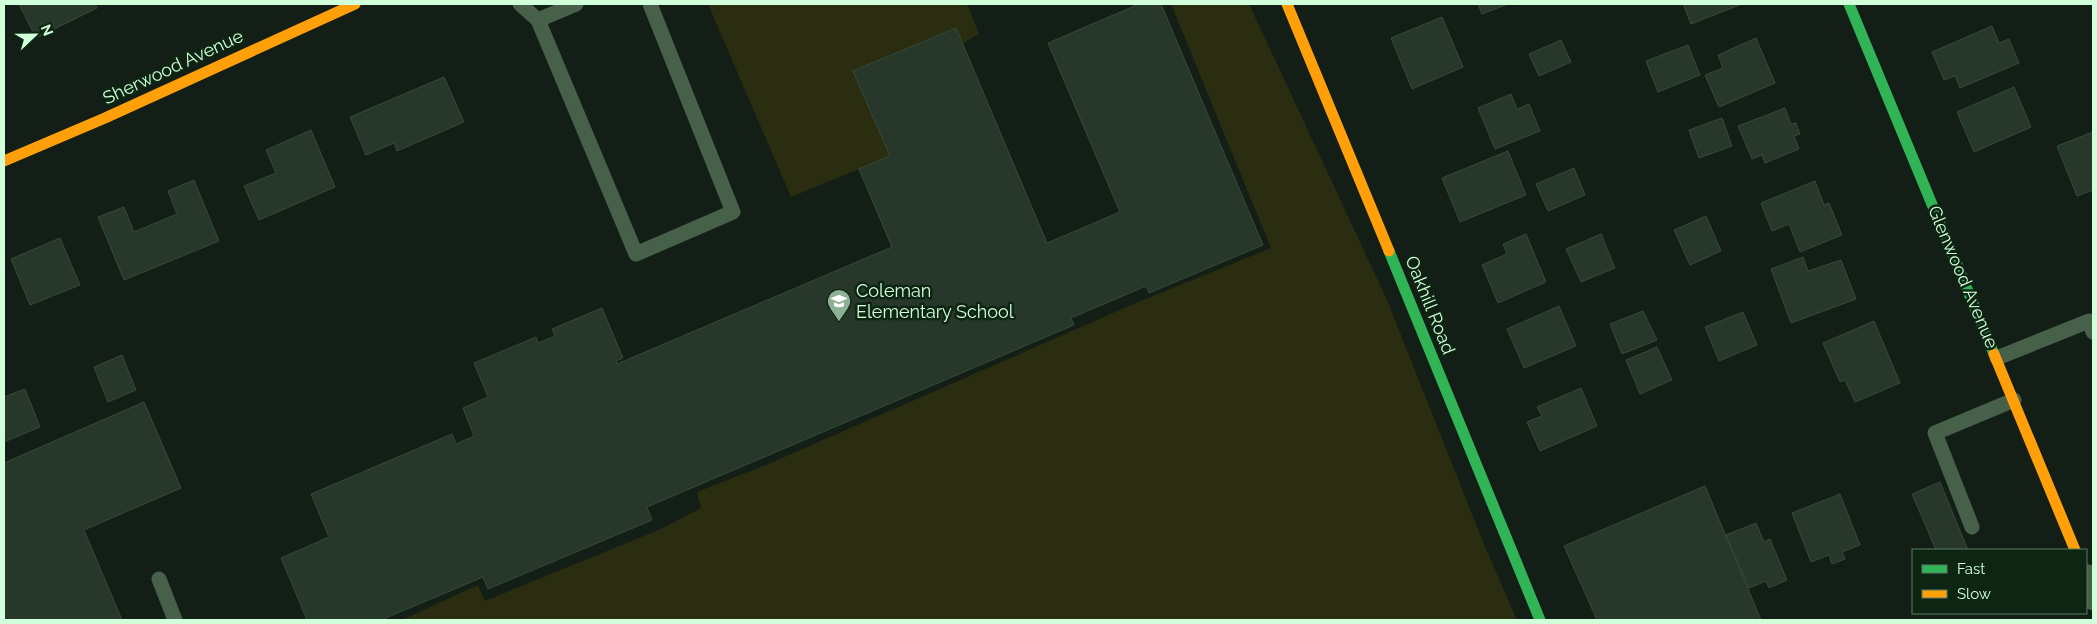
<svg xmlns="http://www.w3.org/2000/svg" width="2097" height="624" font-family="Raleway,sans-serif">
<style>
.green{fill:#2b2d11}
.building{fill:#27382b;stroke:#344a3a}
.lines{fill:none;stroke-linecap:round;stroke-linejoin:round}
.lane{stroke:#466049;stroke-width:15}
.street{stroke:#466049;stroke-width:28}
.fast{stroke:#30b455;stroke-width:11}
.slow{stroke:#ff9f0a;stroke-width:11}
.labels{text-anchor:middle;stroke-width:5;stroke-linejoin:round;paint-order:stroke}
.street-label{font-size:18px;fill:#d1ffd9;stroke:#0d2512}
.poi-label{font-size:18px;fill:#d1ffd9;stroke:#0d2512;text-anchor:start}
</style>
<rect width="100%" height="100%" fill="#131f16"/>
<g class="green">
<polygon points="708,4 967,4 979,34 963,43 956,28 854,71 890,156 791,197"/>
<polygon points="1171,4 1249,4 1387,300 1485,547 1517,620 402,620 478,585 485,601 661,529 701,508 697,492 766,465 1136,303 1271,248"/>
</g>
<g class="building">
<polygon points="19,4 95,4 97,8 36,38"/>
<polygon points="1139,4 1161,4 1263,245 1149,293 1146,286 1071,318 1074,325 647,507 652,520 488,589 483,577 381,620 307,620 281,558 329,537 311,494 452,434 456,444 474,436 463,408 488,397 474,363 536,337 538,343 555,336 552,329 602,308 623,358 616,361 617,364 892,247 859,169 890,156 853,71 956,28 1047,243 1120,212 1048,43"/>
<polygon points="1478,4 1508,4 1482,14"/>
<polygon points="1683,4 1742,4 1691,24"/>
<polygon points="1442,17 1463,67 1412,89 1391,38"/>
<polygon points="1992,26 1999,43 2009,39 2019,63 1960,88 1955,76 1944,80 1932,52"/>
<polygon points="1756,38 1775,83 1719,107 1705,75 1723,68 1718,55"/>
<polygon points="1561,40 1571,62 1539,76 1529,54"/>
<polygon points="1688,45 1700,75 1658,92 1646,61"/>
<polygon points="444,77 464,122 397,151 394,143 366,155 350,117"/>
<polygon points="2014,87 2031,127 1974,152 1957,112"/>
<polygon points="1511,94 1517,109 1529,104 1540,131 1495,149 1478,108"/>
<polygon points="1785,108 1791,124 1796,123 1800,134 1794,136 1799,149 1765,163 1762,155 1752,159 1738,126"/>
<polygon points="1722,118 1732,146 1699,158 1689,130"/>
<polygon points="311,130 335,187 259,220 244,186 276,173 266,150"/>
<polygon points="2093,132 2093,190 2077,196 2057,146"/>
<polygon points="1508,151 1526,195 1460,222 1442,178"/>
<polygon points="1574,168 1585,195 1548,211 1536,184"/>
<polygon points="194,180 219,241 124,280 98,217 124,207 134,232 177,214 168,191"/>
<polygon points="1815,181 1824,205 1829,203 1842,235 1800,252 1789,224 1772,231 1761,203"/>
<polygon points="1706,216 1721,251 1690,265 1674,230"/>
<polygon points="1526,234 1546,282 1498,303 1482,265 1507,254 1503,244"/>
<polygon points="1601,234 1615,268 1581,282 1566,249"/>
<polygon points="60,238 80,285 30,305 11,259"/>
<polygon points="1803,257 1808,271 1841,260 1856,299 1791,323 1771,269"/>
<polygon points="1559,306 1576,346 1524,368 1507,329"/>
<polygon points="1643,311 1657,340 1622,354 1610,324"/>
<polygon points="1743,312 1757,345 1719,361 1705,327"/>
<polygon points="1874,321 1900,383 1855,402 1845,380 1840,382 1823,343"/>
<polygon points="1657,347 1672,380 1640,394 1626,360"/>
<polygon points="122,355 136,390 108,402 94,367"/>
<polygon points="1581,388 1597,426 1540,451 1527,422 1542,416 1537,407"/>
<polygon points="25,389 40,427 4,442 4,397"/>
<polygon points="144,402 181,488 84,530 122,620 4,620 4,463"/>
<polygon points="1940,482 1968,550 1936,550 1912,494"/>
<polygon points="1705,486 1761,620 1597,620 1564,546"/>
<polygon points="1840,494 1860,545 1842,552 1845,559 1832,564 1829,555 1811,562 1792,513"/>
<polygon points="1756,523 1764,542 1770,539 1787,580 1769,588 1766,581 1749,588 1726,535"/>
</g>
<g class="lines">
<g class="lane">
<polyline points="520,4 538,20 636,254 733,212 650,4"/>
<polyline points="538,20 576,4"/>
<polyline points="1997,358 2089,321 2093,332"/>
<polyline points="1972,527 1935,433 2014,400"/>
<polyline points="159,579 175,620"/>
</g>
<polyline class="street" points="2086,578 2093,596"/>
<g class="fast">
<polyline points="1849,4 1994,354"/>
<polyline points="1389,251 1540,620"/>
</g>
<g class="slow">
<polyline points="1287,4 1389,251"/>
<polyline points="4,161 105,118 355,4"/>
<polyline points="1994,354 2075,550"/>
</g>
</g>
<defs>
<g id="school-pin" transform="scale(1.25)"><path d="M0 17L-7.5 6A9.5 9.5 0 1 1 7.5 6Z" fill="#8eb195" stroke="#0d2512"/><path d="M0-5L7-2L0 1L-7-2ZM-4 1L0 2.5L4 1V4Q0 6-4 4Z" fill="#fff"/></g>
</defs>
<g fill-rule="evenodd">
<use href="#school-pin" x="839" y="301"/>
</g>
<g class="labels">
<g class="street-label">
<text transform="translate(173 67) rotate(-25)" y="6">Sherwood Avenue</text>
<text transform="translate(1963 277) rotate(67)" y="6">Glenwood Avenue</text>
<text transform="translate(1430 305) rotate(68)" y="6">Oakhill Road</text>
</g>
<g class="poi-label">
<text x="856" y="297">Coleman<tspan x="856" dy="21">Elementary School</tspan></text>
</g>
</g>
<rect width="2097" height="624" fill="none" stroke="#d1ffd9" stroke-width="10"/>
<rect x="1912" y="549" width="175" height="65" fill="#0d2512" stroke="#5b7c62"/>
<rect x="1922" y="565" width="25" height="8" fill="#30b455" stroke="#5b7c62"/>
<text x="1957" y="574" font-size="15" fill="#d1ffd9">Fast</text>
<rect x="1922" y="590" width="25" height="8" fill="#ff9f0a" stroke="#5b7c62"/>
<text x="1957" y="599" font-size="15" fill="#d1ffd9">Slow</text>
<g transform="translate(35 35) rotate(68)" stroke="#0d2512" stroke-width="4" paint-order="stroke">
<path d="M0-4L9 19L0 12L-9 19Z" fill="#d1ffd9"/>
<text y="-8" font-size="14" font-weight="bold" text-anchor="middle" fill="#d1ffd9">N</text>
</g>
</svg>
